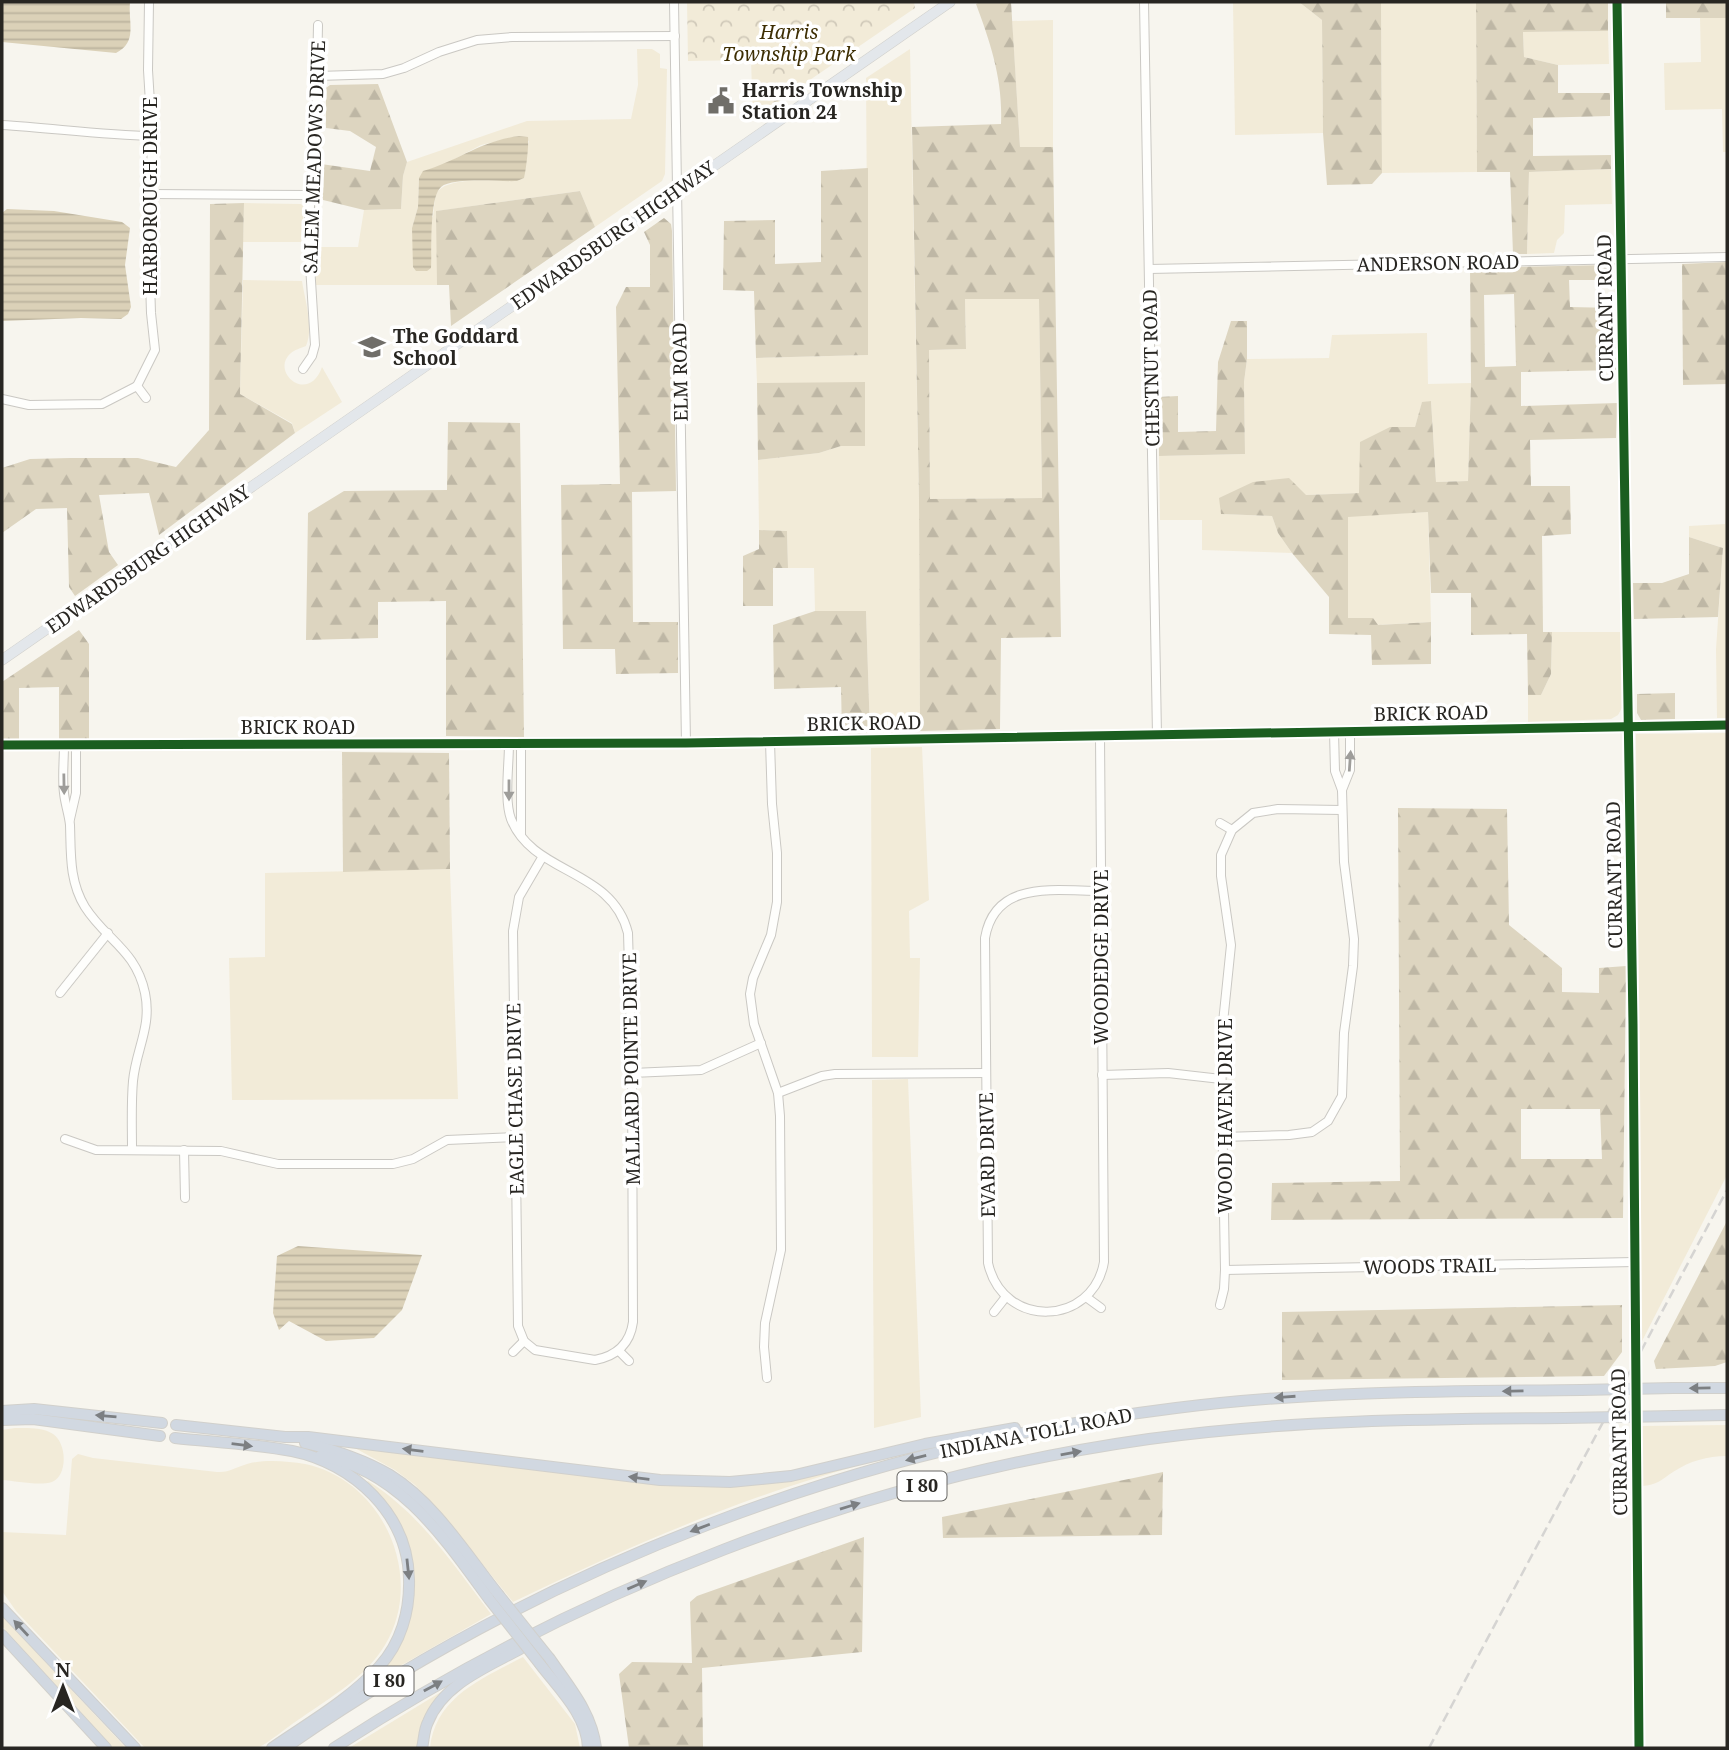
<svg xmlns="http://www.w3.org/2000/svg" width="1729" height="1750" font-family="'Noto Serif',serif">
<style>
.grass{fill:#f2ebd8;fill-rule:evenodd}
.forest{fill:url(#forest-firs);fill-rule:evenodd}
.park{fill:url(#park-crowns)}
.water{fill:url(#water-rules)}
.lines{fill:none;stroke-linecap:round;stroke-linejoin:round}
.minor-casing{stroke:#cac8c3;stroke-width:10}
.major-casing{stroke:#d1d0cc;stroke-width:11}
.highway-casing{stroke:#d1d0cc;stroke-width:12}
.minor{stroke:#fefefc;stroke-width:8}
.major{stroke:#e3e7eb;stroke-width:10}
.highway{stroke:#d1d8e1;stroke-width:10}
.rail{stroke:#d5d4d2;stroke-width:2.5;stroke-dasharray:10 5;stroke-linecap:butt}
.highway-bridge-casing{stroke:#d1d0cc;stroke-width:12;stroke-linecap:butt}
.highway-bridge{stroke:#d1d8e1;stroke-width:10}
.cycleway-casing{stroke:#fff;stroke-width:13}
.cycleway{stroke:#1b5e20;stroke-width:9}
.oneway{fill:#9e9d9a}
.oneway2{fill:#7c7f82}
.labels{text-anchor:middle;stroke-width:7;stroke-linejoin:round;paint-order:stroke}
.shield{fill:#fff;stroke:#686764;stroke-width:2}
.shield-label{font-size:18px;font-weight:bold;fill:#282622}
.park-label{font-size:19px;font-style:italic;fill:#3d2e03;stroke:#fff}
.poi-label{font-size:19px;font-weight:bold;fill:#282622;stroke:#fff;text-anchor:start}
.street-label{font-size:19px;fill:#282622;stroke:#fff}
</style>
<defs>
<pattern id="forest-firs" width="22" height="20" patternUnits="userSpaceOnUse" patternTransform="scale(1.75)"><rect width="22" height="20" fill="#ddd5c0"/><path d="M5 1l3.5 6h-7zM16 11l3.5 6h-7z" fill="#beb7a5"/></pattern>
<pattern id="park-crowns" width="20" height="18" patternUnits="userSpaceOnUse" patternTransform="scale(1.75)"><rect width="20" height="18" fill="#f2ebd8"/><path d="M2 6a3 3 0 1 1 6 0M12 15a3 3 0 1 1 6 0" fill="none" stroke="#d0c9b9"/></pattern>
<pattern id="water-rules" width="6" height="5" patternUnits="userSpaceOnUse" patternTransform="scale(1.75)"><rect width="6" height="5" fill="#dbd1b8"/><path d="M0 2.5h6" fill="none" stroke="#bcb39e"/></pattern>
</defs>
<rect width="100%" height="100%" fill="#f7f5ee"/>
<g class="grass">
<polygon points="1233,2 1299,2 1322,20 1323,133 1235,135"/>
<polygon points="1381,2 1476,2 1477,172 1382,173"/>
<polygon points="1700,18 1727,18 1727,152 1723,152 1722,109 1665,110 1664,63 1701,62"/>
<polygon points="1053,20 1053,147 1020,147 1012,21"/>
<polygon points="1608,31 1609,64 1558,65 1524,57 1523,32"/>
<path d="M637 49H652L660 54V68L667 69 665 174 662 181 595 227 580 191 437 211V285H316L315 247H358L364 210 401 209 403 176 407 162 527 121 631 119 638 85ZM519 136 529 141 526 153 524 178 517 181C499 182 443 175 436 195 434 201 434 210 433 217L412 228 418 207 419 178 481 145Z"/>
<polygon points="910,49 919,500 920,731 870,733 866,611 815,611 814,568 788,568 787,531 759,530 758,460 819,453 841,446 865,446 865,383 757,383 756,358 868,355 866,78"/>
<polygon points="1611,169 1612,204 1565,205 1564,233 1557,240 1554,253 1527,254 1529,172"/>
<polygon points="244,203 301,204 304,207 301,242 243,242"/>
<path d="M243 280 302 281C305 301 314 327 306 346 301 348 294 350 291 353 269 372 309 405 322 367L342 402 295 433 292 423 240 394Z"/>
<polygon points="965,299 1039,299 1042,498 930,499 929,350 966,349"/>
<polygon points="1427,333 1428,384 1471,383 1468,481 1436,482 1431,401 1422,403 1415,427 1390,427 1359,493 1306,495 1221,514 1272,516 1278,533 1292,553 1202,550 1202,520 1160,520 1159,456 1245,454 1244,382 1247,359 1329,358 1332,335"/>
<polygon points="1727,461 1727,718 1717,718 1716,649 1723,548 1689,537 1689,526 1725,524"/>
<polygon points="1428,512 1431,622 1377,625 1373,618 1348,618 1348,516"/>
<polygon points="1552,632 1620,632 1623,706 1618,715 1611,719 1528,722 1528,695 1541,695 1551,674"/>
<polygon points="1727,733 1727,1175 1639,1347 1636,734"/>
<polygon points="922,747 929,900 909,911 910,958 920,958 918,1057 872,1057 871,748"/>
<polygon points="450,869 458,1099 232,1100 229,958 265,957 265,873"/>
<polygon points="908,1079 921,1417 874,1428 872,1080"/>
<path d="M1727 1425V1456C1707 1456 1690 1461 1673 1472 1661 1480 1657 1485 1642 1486V1426Z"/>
<path d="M15 1428C27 1428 43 1427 53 1434 67 1443 68 1476 52 1482 39 1486 16 1481 2 1480V1430Z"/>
<path d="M353 1447 678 1486 853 1467C735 1500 623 1549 513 1602L436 1507 415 1485 395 1470Z"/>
<path d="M78 1454 93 1458 217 1472C229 1473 236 1467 247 1464 265 1459 287 1461 305 1464 383 1480 426 1577 385 1645 366 1677 331 1697 301 1718 291 1724 266 1745 257 1748 250 1750 238 1748 230 1748 202 1748 174 1748 145 1748L16 1611 2 1591V1532L66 1535 72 1459Z"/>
<path d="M368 1481C421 1514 454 1566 491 1614L372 1682 395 1650 411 1560 366 1483Z"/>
<polygon points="2,1616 126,1748 112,1748 2,1626"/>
<path d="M523 1657 575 1724 580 1748H430C435 1697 483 1678 523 1657Z"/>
<polygon points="441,1692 418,1748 349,1748"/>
</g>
<g class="forest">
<path d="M980 2H1011L1020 147H1053L1061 637 1001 638 1000 729 920 731 919 500 912 127 1001 124C1003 81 991 44 976 4ZM965 299H1039L1042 498 930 499 929 350 966 349Z"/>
<polygon points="1299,2 1381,2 1382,173 1372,184 1327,185 1323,133 1322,20"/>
<polygon points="1476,2 1608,2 1608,31 1523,32 1524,57 1558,65 1558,93 1610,93 1610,116 1533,118 1533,156 1611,155 1611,169 1529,172 1527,254 1513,254 1510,172 1477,172"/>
<rect x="1666" y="2" width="61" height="16"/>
<polygon points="378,84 407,162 403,176 401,209 364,210 319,199 321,164 370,171 376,147 350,131 326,128 326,88 330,85"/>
<polygon points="868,168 868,355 756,358 754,291 723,290 724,221 775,220 775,264 821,262 821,171"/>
<polygon points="580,191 595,227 451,326 449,285 437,285 436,211"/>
<polygon points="244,203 240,394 292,424 295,433 159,535 149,493 99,495 109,552 118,565 75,596 69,587 67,508 36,509 2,533 2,468 30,459 70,458 138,458 176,467 209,430 210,204"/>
<polygon points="664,218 671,224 672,231 676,491 632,492 633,622 678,622 678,673 616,674 615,649 563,649 561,485 620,484 616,307 626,287 650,287 650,245 644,232"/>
<polygon points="1727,262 1727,384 1683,385 1682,264"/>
<path d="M1609 265 1613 270V280H1569L1570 307 1614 308 1616 370 1521 372V406L1617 403 1616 438 1530 440 1531 486H1570L1571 534 1542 536 1543 632H1552L1551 674 1541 695H1528L1527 634 1471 635V593H1431L1428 512 1348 517V618H1373L1378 625 1431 622V664L1372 665 1371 635 1329 634V597L1292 553 1278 533 1272 516 1221 514 1219 498 1253 482 1289 478 1306 495 1359 493 1360 442 1390 427H1415L1422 402 1431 401 1436 482 1468 481 1471 383 1470 268ZM1514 294 1516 366 1485 367 1484 295Z"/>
<polygon points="1231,321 1247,321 1247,359 1244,382 1245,454 1159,456 1159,397 1178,396 1178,432 1216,431 1218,362"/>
<polygon points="865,382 865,446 841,446 819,453 758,460 757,383"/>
<polygon points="448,422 520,423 524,737 446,736 446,601 378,602 378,638 306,640 308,513 344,491 447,490"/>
<polygon points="759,530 787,531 788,568 773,568 773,606 743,606 743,556 759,549"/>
<polygon points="1689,537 1723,548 1718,617 1634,619 1633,583 1662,583 1689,574"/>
<polygon points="815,611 866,611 870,733 842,734 841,687 774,689 773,625"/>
<polygon points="79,630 89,644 89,739 59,739 59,687 19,688 19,739 2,739 2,682"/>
<polygon points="1675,693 1675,719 1641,720 1637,713 1637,694"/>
<polygon points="342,752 449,753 450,869 343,872"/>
<path d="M1398 808 1507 809 1509 925 1562 968V992L1599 993V968L1626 966 1623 1218 1271 1220 1272 1183 1400 1181ZM1521 1109H1600L1602 1159H1521Z"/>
<polygon points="1727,1221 1727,1362 1715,1366 1656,1369 1654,1361"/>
<polygon points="1622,1305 1622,1352 1604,1376 1282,1380 1282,1312"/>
<polygon points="1163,1472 1162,1535 943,1538 942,1517"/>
<polygon points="864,1537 862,1652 702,1668 703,1748 629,1748 619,1674 632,1662 692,1663 690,1602 697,1596"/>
</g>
<polygon class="park" points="687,2 914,2 915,8 753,119 751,60 688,61"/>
<g class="water">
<path d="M2 2H130C128 23 138 42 116 53L2 42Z"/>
<path d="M519 136 528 137C529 145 526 170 524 178L517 181C501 182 453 177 441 187 429 197 432 251 431 268L427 271H416L413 267 412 228 418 207 419 178 423 171C458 161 480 141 519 136Z"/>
<polygon points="7,209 54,211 122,222 130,228 125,265 131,307 128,314 121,319 81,318 2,321 2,213"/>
<polygon points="298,1246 422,1255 402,1310 374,1338 326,1341 289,1321 279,1330 273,1313 277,1256"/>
</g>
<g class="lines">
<g class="minor-casing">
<g id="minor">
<polyline points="674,2 686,743"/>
<polyline points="1144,2 1157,735"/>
<polyline points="1617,2 1633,1024 1639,1748"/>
<polyline points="318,76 383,74 404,68 439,52 477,40 512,37 675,36"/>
<path d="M2 125C52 128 102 135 152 136"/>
<polyline points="151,194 310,195"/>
<polyline points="1149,269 1727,257"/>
<polyline points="303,369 312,356 315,345 308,233 316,127 318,25"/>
<polyline points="137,386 155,350 151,313 149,248 152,136 148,70 149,2"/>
<polyline points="137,386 146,398"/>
<polyline points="2,399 29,405 102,404 137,386"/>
<path d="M1100 736 1104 1262C1093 1326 1003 1330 988 1263L985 938C995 879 1056 891 1101 891"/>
<path d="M509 744C509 765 504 800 511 819 533 875 612 868 628 933L632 1073 633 1322C630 1344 616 1356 595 1360L535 1350 524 1341 518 1326 513 931 519 897 543 856"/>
<polyline points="2,745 686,743 1727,725"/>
<path d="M64 745C64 761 62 778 64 793 65 804 69 814 70 825 71 853 69 881 85 907 106 940 136 950 145 993 152 1027 136 1049 133 1081 131 1104 132 1127 132 1150"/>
<polyline points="1342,790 1350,770 1350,732"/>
<polyline points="70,819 76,793 76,745"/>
<polyline points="1220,823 1232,830"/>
<polyline points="521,834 521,744"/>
<polyline points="60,993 108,933"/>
<polyline points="632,1073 701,1070 761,1043"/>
<polyline points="1102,1075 1168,1073 1221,1079"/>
<polyline points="778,1093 822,1076 835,1074 986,1073"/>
<polyline points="1223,1137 1289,1135 1312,1132 1328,1121 1342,1096 1344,1033 1353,966 1354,939 1344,862 1342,790 1335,771 1334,732"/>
<polyline points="65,1139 96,1150 221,1151 278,1164 393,1164 413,1159 447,1140 515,1137"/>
<polyline points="184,1150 185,1198"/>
<polyline points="1225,1270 1634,1262"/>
<polyline points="1086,1297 1101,1308"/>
<polyline points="1220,1305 1224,1289 1225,1270 1221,1042 1231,945 1221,876 1221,855 1232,830 1253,813 1278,809 1342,810"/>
<polyline points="994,1312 1005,1298"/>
<polyline points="619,1351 629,1361"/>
<polyline points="513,1352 524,1341"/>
<polyline points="767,1378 764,1347 765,1323 781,1250 780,1116 778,1093 754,1024 750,994 753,978 771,935 777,902 777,853 772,804 770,742"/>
</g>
</g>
<g class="major-casing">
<polyline id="major" points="2,660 950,2"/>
</g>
<g class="highway-casing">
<g id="highway">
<polyline points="1673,1388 1727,1388"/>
<polyline points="2,1411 34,1409 162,1423"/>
<polyline points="1675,1416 1727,1415"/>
<polyline points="2,1420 33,1419 160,1436"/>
<polyline points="176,1425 285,1437 308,1437 660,1480 730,1482 791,1476 925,1444 1015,1428"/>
<path d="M175 1438C213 1442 254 1444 292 1451 353 1463 408 1514 409 1579 410 1611 401 1643 379 1667 349 1700 308 1723 272 1748"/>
<path d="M305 1443C335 1450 363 1459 390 1475 435 1503 466 1554 498 1594"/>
<path d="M320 1456C399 1469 445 1539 489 1599"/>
<polyline points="2,1608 135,1748"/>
<polyline points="2,1635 106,1748"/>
<path d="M550 1659C570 1688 592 1713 596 1748"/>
<path d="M540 1664C559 1689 587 1715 588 1748"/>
<path d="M285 1748C547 1565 858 1447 1176 1408 1310 1391 1446 1391 1581 1390"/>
<path d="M334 1748C579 1589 859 1480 1149 1439 1287 1420 1425 1419 1564 1418"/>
<path d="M422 1748C424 1740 424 1729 428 1722 443 1684 487 1667 520 1649"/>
</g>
</g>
<use href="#minor" class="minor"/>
<use href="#major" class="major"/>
<use href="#highway" class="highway"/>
<polyline class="rail" points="1429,1748 1727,1190"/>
<g class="highway-bridge-casing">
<g id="highway-bridge">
<polyline points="1581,1390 1673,1388"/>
<polyline points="1564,1418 1675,1416"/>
<polyline points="498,1594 550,1659"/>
<polyline points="489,1599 540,1664"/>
</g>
</g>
<use href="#highway-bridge" class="highway-bridge"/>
<g class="cycleway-casing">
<g id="cycleway">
<polyline points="1617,2 1633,1024 1639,1748"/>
<polyline points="2,745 686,743 1727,725"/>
</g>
</g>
<use href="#cycleway" class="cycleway"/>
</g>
<defs><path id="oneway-solid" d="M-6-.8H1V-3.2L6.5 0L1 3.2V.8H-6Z" transform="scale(1.75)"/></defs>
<g class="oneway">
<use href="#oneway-solid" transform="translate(1350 761) rotate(-86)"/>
<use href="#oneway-solid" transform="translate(64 784) rotate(89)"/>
<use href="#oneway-solid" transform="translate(509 790) rotate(90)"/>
</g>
<g class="oneway2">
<use href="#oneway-solid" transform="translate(1700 1388) rotate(179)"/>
<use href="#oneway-solid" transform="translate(1513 1391) rotate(179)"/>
<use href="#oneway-solid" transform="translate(1285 1397) rotate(176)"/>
<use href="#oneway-solid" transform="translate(106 1416) rotate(-175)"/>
<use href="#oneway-solid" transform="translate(242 1445) rotate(7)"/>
<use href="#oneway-solid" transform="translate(413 1450) rotate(-173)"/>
<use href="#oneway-solid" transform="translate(1071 1453) rotate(-10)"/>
<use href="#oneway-solid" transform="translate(916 1458) rotate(166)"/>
<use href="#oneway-solid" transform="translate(639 1478) rotate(-173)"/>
<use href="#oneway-solid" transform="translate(850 1506) rotate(-17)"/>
<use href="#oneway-solid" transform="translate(700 1528) rotate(159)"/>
<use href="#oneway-solid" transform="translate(408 1569) rotate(84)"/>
<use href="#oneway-solid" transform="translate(637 1585) rotate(-23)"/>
<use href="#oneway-solid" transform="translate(21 1628) rotate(-133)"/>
<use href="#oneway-solid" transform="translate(433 1686) rotate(-29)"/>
</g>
<defs>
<g id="civic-bare" transform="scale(2.1)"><path d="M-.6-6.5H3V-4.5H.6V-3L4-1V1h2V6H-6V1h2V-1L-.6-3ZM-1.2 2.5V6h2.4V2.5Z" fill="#706e69" stroke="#fff" stroke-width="2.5" paint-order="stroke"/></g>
<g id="school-bare" transform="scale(2.1)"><path d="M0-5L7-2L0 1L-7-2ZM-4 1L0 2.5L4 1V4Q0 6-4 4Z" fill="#706e69" stroke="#fff" stroke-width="2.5" paint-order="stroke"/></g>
</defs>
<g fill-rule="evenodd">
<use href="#civic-bare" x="721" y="101"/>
<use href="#school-bare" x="372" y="347"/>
</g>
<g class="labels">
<g class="shield">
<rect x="897.5" y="1471.5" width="49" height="29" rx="5"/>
<rect x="364.5" y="1666.5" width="49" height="29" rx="5"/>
</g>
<g class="shield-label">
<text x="922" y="1492">I 80</text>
<text x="389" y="1687">I 80</text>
</g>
<g class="park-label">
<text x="789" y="39">Harris<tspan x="789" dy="22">Township Park</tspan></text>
</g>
<g class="poi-label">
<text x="742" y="97">Harris Township<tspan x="742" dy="22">Station 24</tspan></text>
<text x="393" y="343">The Goddard<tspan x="393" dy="22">School</tspan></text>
</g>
<g class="street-label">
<text transform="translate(314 157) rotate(-88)" y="7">SALEM MEADOWS DRIVE</text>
<text transform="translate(150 196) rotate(-90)" y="7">HARBOROUGH DRIVE</text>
<text transform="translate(613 235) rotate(-35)" y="7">EDWARDSBURG HIGHWAY</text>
<text transform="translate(1438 263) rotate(-1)" y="7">ANDERSON ROAD</text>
<text transform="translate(1605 308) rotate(-91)" y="7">CURRANT ROAD</text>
<text transform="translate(1151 368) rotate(-91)" y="7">CHESTNUT ROAD</text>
<text transform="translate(680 372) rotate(-91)" y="7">ELM ROAD</text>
<text transform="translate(148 559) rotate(-35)" y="7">EDWARDSBURG HIGHWAY</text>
<text transform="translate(1431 713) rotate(-1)" y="7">BRICK ROAD</text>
<text transform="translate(864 723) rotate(-1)" y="7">BRICK ROAD</text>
<text x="298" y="734">BRICK ROAD</text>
<text transform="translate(1614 875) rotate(-91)" y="7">CURRANT ROAD</text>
<text transform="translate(1101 957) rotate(-90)" y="7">WOODEDGE DRIVE</text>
<text transform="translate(631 1069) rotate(-91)" y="7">MALLARD POINTE DRIVE</text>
<text transform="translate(515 1099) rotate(-91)" y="7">EAGLE CHASE DRIVE</text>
<text transform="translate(1225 1116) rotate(-90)" y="7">WOOD HAVEN DRIVE</text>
<text transform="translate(987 1155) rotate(-91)" y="7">EVARD DRIVE</text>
<text transform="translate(1430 1266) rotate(-1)" y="7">WOODS TRAIL</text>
<text transform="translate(1036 1433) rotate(-11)" y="7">INDIANA TOLL ROAD</text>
<text transform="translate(1619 1442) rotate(-91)" y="7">CURRANT ROAD</text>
</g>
</g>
<rect width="1729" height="1750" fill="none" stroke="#282622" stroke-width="7"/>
<g transform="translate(63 1687)" stroke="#ffffff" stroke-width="5" paint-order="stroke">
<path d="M0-5L12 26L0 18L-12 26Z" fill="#282622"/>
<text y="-10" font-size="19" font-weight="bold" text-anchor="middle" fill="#282622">N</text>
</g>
</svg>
